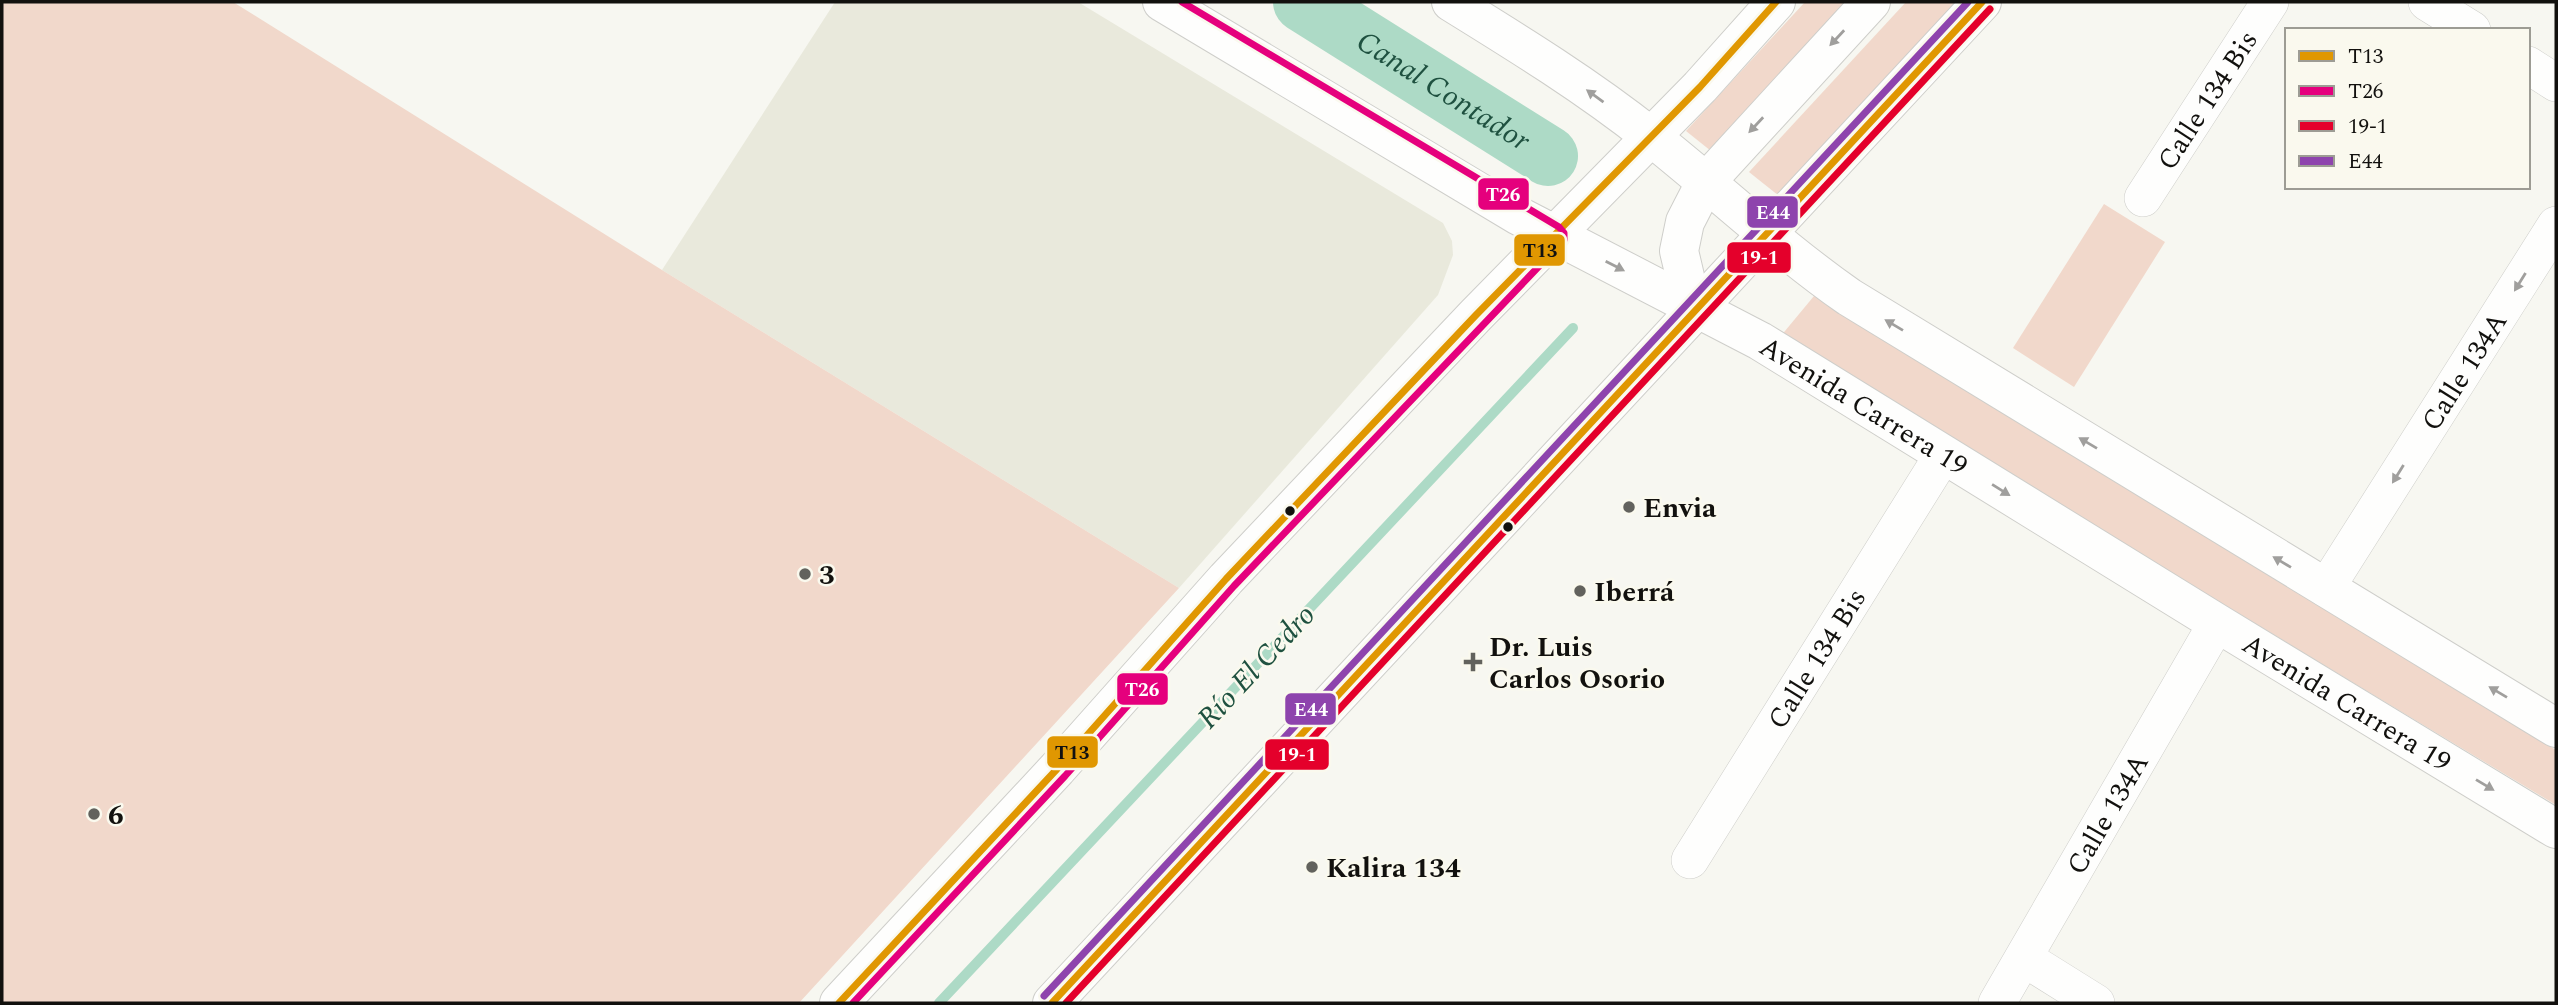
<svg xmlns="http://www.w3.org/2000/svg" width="2558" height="1005" font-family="Spectral,serif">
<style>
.built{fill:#e9e9dc}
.green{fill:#f1d8cb}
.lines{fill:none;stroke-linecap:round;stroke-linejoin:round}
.stream{stroke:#addac6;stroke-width:10}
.river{stroke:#addac6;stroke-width:60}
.minor-casing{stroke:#cececa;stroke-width:38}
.secondary-casing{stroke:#cececa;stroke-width:40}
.primary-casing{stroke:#cececa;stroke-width:40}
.minor{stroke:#fefefd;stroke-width:37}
.secondary{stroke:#fefefd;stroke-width:38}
.primary{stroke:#fefefd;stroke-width:38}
.bus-1-casing{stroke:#faf9ee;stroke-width:12}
.bus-2-casing{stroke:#faf9ee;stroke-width:12}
.bus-3-casing{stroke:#faf9ee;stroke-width:12}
.bus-4-casing{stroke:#faf9ee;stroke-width:12}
.bus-1{stroke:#e09701;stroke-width:7}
.bus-2{stroke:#e5007d;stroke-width:7}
.bus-3{stroke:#e4002b;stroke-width:7}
.bus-4{stroke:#8e44ad;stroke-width:7}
.oneway{fill:#a09f9d}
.poi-dot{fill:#62625d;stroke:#faf9ee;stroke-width:2.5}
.bus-dot{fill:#12110e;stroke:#faf9ee;stroke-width:2.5}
.labels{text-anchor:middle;stroke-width:5;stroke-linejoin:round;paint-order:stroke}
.street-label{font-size:28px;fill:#12110e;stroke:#faf9ee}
.poi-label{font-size:28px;font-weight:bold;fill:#12110e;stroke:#faf9ee;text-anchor:start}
.water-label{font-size:30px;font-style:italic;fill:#1f5140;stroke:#faf9ee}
.line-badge{stroke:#faf9ee;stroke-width:2.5}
.badge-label{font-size:19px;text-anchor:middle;font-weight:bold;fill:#fff}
.pale-badge-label{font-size:19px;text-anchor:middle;font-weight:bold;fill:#111}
</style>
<rect width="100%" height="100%" fill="#f7f7f1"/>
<polygon class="built" points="835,2 1078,2 1443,223 1452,241 1453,255 1438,295 1179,588 662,270"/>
<g class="green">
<polygon points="2,2 233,2 662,270 1179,588 799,1003 2,1003"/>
<polygon points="1805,2 1855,2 1711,151 1686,131"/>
<polygon points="1906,2 1967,2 1784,200 1749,172"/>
<polygon points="2104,204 2165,242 2074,387 2013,348"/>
<polygon points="1814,296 2556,750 2556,805 1780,337"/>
</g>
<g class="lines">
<polyline class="stream" points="939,1003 1573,328"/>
<path class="river" id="s1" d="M1303 2 1548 156"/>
<g class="minor-casing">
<g id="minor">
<polyline points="2427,2 2472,30"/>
<polyline points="2528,65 2556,83"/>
<path id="s2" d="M2143 198 2270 2"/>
<path id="s3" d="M2326 588 2556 225"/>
<path id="s4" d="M1690 860 1943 455"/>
<polyline points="2024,958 2096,1003"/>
<path id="s5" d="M1997 1003 2217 623"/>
</g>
</g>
<g class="secondary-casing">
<g id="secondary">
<path id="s6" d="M1162 2 1519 216 1760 341 2217 623 2556 829"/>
<path d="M1451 2C1519 44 1587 86 1650 136 1717 189 1779 248 1849 297L2556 728"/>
</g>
</g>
<g class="primary-casing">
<g id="primary">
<polyline points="1698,308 1687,285 1679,251 1685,222 1705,183 1871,2"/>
<polyline points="839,1003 1057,769 1226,579 1476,315 1700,87 1776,2"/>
<polyline points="1052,1003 1982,2"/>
</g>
</g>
<use href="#minor" class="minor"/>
<use href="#secondary" class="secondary"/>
<use href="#primary" class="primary"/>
<g class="bus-1-casing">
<g id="bus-1">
<polyline points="839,1003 1057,769 1226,579 1476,315 1700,87 1776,2"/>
<polyline points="1052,1003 1982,2"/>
</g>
</g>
<g class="bus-2-casing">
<polyline id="bus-2" points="853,1003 1065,776 1234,586 1564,240 1564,233 1559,227 1182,2"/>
</g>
<g class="bus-3-casing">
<polyline id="bus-3" points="1066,1003 1990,9"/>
</g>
<g class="bus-4-casing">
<polyline id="bus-4" points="1044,996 1968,2"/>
</g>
<use href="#bus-1" class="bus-1"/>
<use href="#bus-2" class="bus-2"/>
<use href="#bus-3" class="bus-3"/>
<use href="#bus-4" class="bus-4"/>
</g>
<defs><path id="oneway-solid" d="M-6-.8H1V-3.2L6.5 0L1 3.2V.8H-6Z" transform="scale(1.75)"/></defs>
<g class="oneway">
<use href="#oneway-solid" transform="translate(1837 38) rotate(133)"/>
<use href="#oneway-solid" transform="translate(1595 96) rotate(-144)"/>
<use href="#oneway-solid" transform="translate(1756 125) rotate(133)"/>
<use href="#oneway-solid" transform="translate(1615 266) rotate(27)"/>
<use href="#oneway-solid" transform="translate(2520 282) rotate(122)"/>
<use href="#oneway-solid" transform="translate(1894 325) rotate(-149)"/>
<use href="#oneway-solid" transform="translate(2088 443) rotate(-149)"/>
<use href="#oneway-solid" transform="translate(2398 474) rotate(122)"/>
<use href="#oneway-solid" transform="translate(2001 490) rotate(32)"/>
<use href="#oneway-solid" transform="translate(2282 562) rotate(-149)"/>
<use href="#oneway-solid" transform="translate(2498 692) rotate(-149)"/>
<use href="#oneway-solid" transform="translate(2485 785) rotate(31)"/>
</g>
<g class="poi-dot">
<circle cx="1629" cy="507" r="7"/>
<circle cx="805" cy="574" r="7"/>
<circle cx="1580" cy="591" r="7"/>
<path d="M1469.5 651.5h7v7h7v7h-7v7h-7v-7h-7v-7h7z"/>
<circle cx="94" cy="814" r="7"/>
<circle cx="1312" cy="867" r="7"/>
</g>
<g class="bus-dot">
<circle cx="1290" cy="511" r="6"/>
<circle cx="1508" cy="527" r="6"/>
</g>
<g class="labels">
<g class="street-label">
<text dy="10" stroke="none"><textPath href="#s2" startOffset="117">Calle 134 Bis</textPath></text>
<text dy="10" stroke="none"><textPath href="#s3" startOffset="257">Calle 134A</textPath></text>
<text dy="10" stroke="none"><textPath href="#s6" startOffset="810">Avenida Carrera 19</textPath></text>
<text dy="10" stroke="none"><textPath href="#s4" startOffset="238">Calle 134 Bis</textPath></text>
<text dy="10" stroke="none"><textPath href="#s6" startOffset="1377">Avenida Carrera 19</textPath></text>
<text dy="10" stroke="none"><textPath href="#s5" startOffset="219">Calle 134A</textPath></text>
</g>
<g class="poi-label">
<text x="1643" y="517">Envia</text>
<text x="819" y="584">3</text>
<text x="1594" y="601">Iberrá</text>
<text x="1489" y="656">Dr. Luis<tspan x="1489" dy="32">Carlos Osorio</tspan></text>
<text x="108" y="824">6</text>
<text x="1326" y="877">Kalira 134</text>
</g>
<g class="water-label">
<text dy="10" stroke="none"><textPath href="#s1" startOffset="166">Canal Contador</textPath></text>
<text transform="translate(1256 666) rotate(-47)" y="10">Río El Cedro</text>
</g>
</g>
<g class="line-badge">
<rect x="1477" y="177" width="53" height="34" rx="7" fill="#e5007d"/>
<rect x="1746" y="195" width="53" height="34" rx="7" fill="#8e44ad"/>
<rect x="1513" y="233" width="53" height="34" rx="7" fill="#e09701"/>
<rect x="1726" y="241" width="66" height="33" rx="7" fill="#e4002b"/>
<rect x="1116" y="672" width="53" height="34" rx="7" fill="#e5007d"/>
<rect x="1284" y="692" width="53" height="34" rx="7" fill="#8e44ad"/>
<rect x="1046" y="735" width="53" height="34" rx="7" fill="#e09701"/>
<rect x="1264" y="738" width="66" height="33" rx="7" fill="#e4002b"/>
</g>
<g class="badge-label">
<text x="1503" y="201">T26</text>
<text x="1773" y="219">E44</text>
<text x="1759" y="264">19-1</text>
<text x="1142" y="696">T26</text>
<text x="1311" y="716">E44</text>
<text x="1297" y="761">19-1</text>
</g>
<g class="pale-badge-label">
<text x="1540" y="257">T13</text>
<text x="1072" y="759">T13</text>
</g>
<rect width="2558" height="1005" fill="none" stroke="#12110e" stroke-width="7"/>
<rect x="2285" y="28" width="245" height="161" fill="#faf9ee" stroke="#9d9c94" stroke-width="2"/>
<rect x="2299" y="51" width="35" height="10" fill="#e09701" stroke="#9d9c94" stroke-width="2"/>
<text x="2348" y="63" font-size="21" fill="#12110e">T13</text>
<rect x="2299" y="86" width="35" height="10" fill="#e5007d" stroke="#9d9c94" stroke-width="2"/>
<text x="2348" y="98" font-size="21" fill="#12110e">T26</text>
<rect x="2299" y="121" width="35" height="10" fill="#e4002b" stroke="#9d9c94" stroke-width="2"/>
<text x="2348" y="133" font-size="21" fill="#12110e">19-1</text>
<rect x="2299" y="156" width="35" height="10" fill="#8e44ad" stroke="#9d9c94" stroke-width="2"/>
<text x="2348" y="168" font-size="21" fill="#12110e">E44</text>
</svg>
